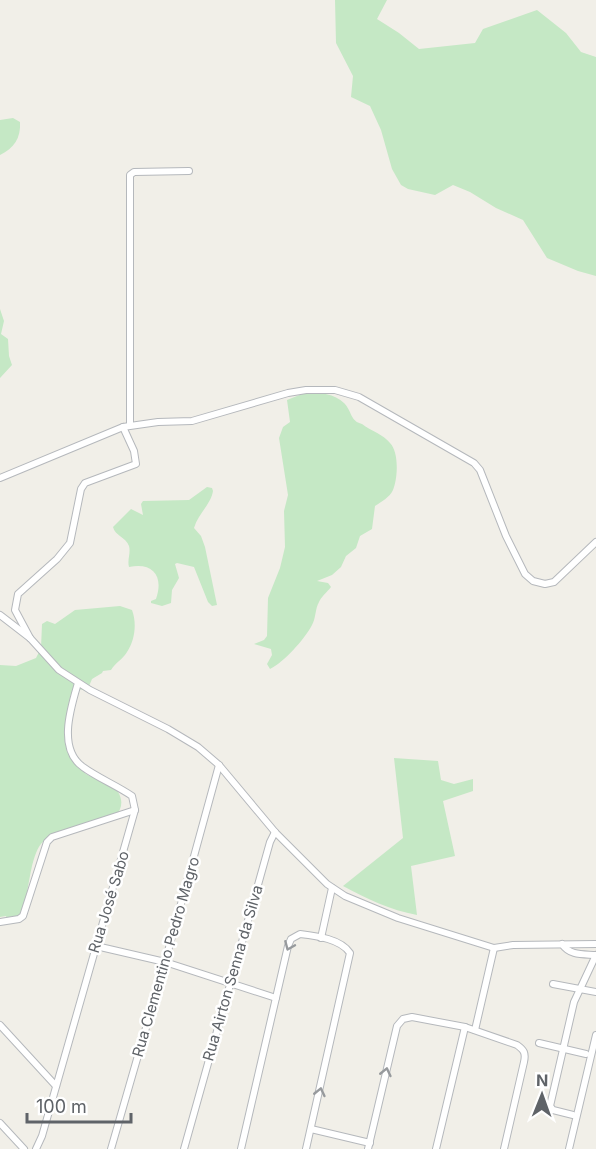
<svg xmlns="http://www.w3.org/2000/svg" width="596" height="1149" font-family="Inter,sans-serif">
<style>
.green{fill:#c5e8c5}
.lines{fill:none;stroke-linecap:round;stroke-linejoin:round}
.minor-casing{stroke:#b5b8bc;stroke-width:8}
.minor{stroke:#fff;stroke-width:6}
.oneway{stroke:#979a9d}
.labels{text-anchor:middle;stroke-width:5;stroke-linejoin:round;paint-order:stroke}
.street-label{font-size:15px;fill:#5f6368;stroke:#fff}
</style>
<rect width="100%" height="100%" fill="#f1efe8"/>
<g class="green">
<polygon points="335,0 387,0 377,19 399,33 419,49 475,43 483,29 537,10 566,33 581,52 596,57 596,276 578,271 547,258 523,220 496,208 470,192 453,185 435,195 408,189 401,185 392,169 381,130 370,106 351,97 353,76 336,43"/>
<path d="M13 118 20 122C21 138 14 148 0 155V120Z"/>
<polygon points="0,309 4,321 1,334 8,339 9,356 12,365 0,378"/>
<path d="M307 392C319 392 335 394 344 403 352 411 350 421 362 424 371 431 383 434 390 443 399 452 398 478 393 490 390 497 381 502 375 506L372 529 360 536 356 548 346 556 341 567 332 575 317 581 328 583 331 587C327 592 321 597 319 602 315 609 316 618 312 625 304 640 284 662 270 669L267 664 272 655 271 649 254 644 264 640 267 636 268 598 280 568 285 547 284 511 288 495 279 438 283 427 290 422 287 400Z"/>
<path d="M207 487 212 488 213 491C211 504 198 514 194 528L201 536 205 547 217 605 212 606 208 602 194 567 177 563 175 564 179 578 172 590 171 603 162 606 151 603V601L156 599C164 576 153 562 129 567 127 560 131 553 129 546 126 537 115 536 113 527L131 509 143 515 141 504 143 501 189 500Z"/>
<path d="M120 606 132 610C137 623 135 640 127 652 123 659 115 663 111 670L103 671 102 673 92 679 87 691C80 689 76 688 71 694L65 730 74 759 79 757C79 762 81 770 86 774 92 778 101 779 108 783 122 791 126 805 115 817 98 822 56 830 44 841 37 846 34 859 32 866 28 883 27 901 20 916L7 919 6 916 0 917V665L16 666 36 658 41 648 42 624 47 621 55 624 75 610Z"/>
<path d="M394 758 438 761 441 780 454 784 473 779V791L443 801 455 856 411 866 417 915C390 910 367 899 343 886L403 838Z"/>
</g>
<g class="lines">
<g class="minor-casing">
<g id="minor">
<polyline points="130,425 130,175 134,172 189,171"/>
<polyline points="0,478 123,427 158,422 192,421 288,393 306,390 335,390 359,397 474,463 480,470 506,536 525,574 533,581 545,584 554,582 596,542"/>
<polyline points="0,615 30,638 59,670 90,690 168,729 198,747 219,765 275,832 327,884 345,896 398,918 494,948 513,945 596,944"/>
<polyline points="30,638 15,610 18,594 57,559 70,543 81,489 85,483 136,464 134,451 123,427"/>
<polyline points="0,922 19,919 23,916 47,842 52,837 135,810"/>
<polyline points="321,938 332,888"/>
<path d="M562 944C570 956 583 954 596 955"/>
<polyline points="96,946 165,962 276,998"/>
<polyline points="553,984 596,992"/>
<polyline points="0,1025 56,1086"/>
<polyline points="475,1030 494,948"/>
<polyline points="539,1043 586,1054"/>
<polyline points="573,1115 553,1110 550,1106 574,1002 596,955"/>
<polyline points="0,1123 24,1149"/>
<polyline points="311,1129 370,1143"/>
<path d="M36 1149 42 1136 135 810 132 796C116 785 98 778 83 767 57 749 71 707 78 683"/>
<polyline points="111,1149 165,962 219,765"/>
<polyline points="184,1149 270,842 275,832"/>
<path d="M241 1149 288 946 291 939 300 934C317 936 341 939 350 953L306 1149"/>
<path d="M368 1149 397 1026 403 1019 412 1017 465 1027 517 1045C524 1050 526 1053 524 1062L504 1149"/>
<polyline points="436,1149 465,1027"/>
<polyline points="569,1149 596,1035"/>
</g>
</g>
<use href="#minor" class="minor"/>
</g>
<defs><path id="oneway-chevron" d="M-2-3.5L2.5 0L-2 3.5" fill="none" stroke-width="1.6" stroke-linecap="round" stroke-linejoin="round" transform="scale(1.5)"/></defs>
<g class="oneway">
<use href="#oneway-chevron" transform="translate(289 946) rotate(113)"/>
<use href="#oneway-chevron" transform="translate(386 1072) rotate(-77)"/>
<use href="#oneway-chevron" transform="translate(320 1092) rotate(-77)"/>
</g>
<g class="labels">
<g class="street-label">
<text transform="translate(109 902) rotate(-73)" y="5">Rua José Sabo</text>
<text transform="translate(166 957) rotate(-74)" y="5">Rua Clementino Pedro Magro</text>
<text transform="translate(233 973) rotate(-74)" y="5">Rua Airton Senna da Silva</text>
</g>
</g>
<g transform="translate(542 1095) rotate(1)" stroke="#ffffff" stroke-width="4.5" paint-order="stroke">
<path d="M0-4.5L10 22L0 15L-10 22Z" fill="#5f6368"/>
<text y="-9" font-size="16" font-weight="bold" text-anchor="middle" fill="#5f6368">N</text>
</g>
<path d="M27 1113v9h104v-9" fill="none" stroke="#5f6368" stroke-width="3"/>
<text x="36" y="1113" font-size="18" fill="#5f6368" stroke="#ffffff" stroke-width="4.5" paint-order="stroke">100 m</text>
</svg>
